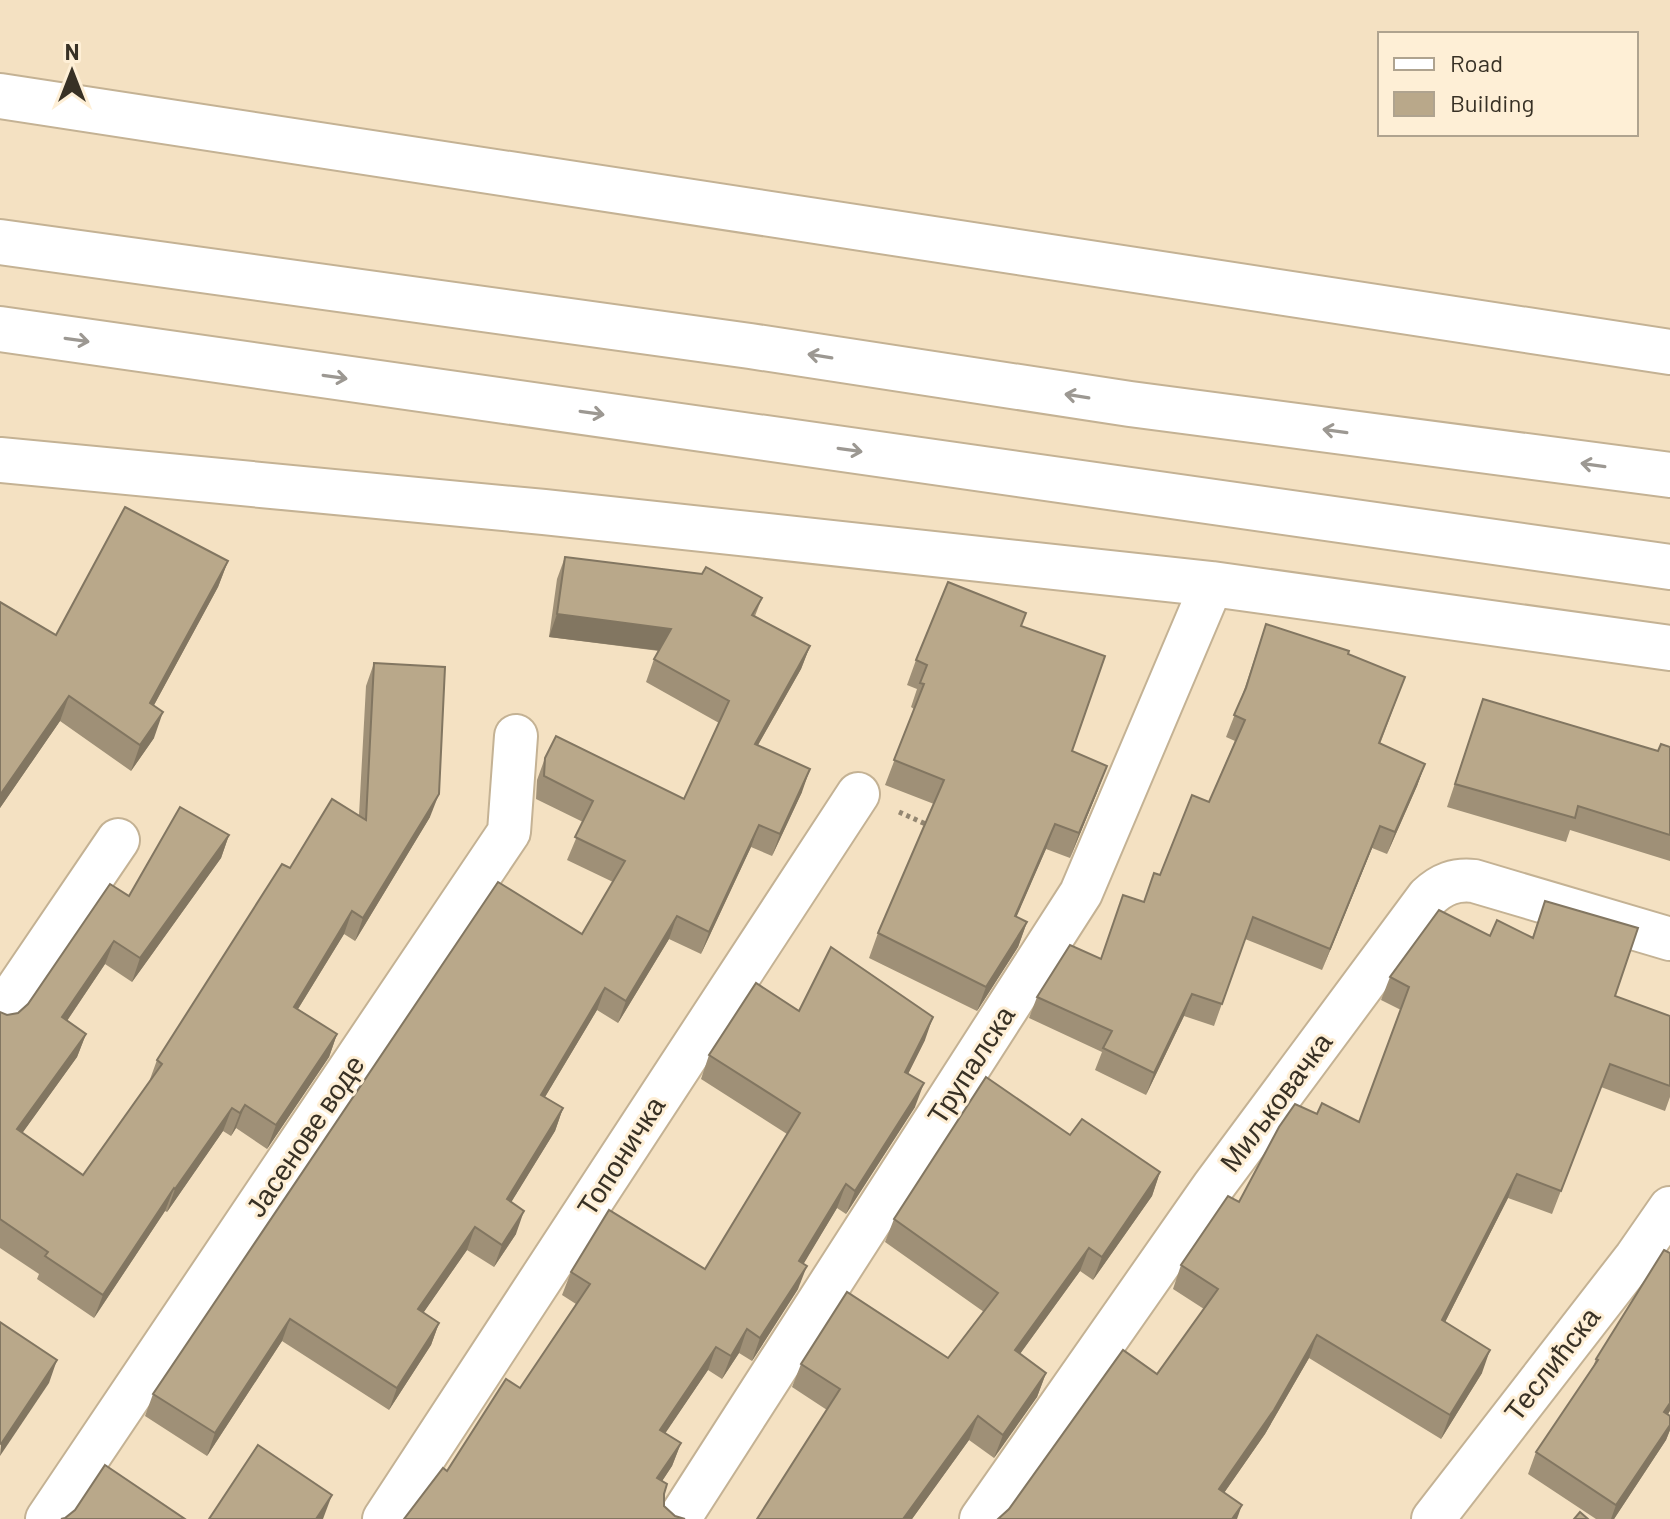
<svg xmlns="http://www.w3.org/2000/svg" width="1670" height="1519" font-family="Barlow,sans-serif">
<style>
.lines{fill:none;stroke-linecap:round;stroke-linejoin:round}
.street-casing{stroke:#c4b294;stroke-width:46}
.secondary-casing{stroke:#c4b294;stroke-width:48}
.highway-casing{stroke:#c4b294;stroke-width:48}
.path{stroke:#938671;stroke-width:5;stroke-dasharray:4 4;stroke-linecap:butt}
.street{stroke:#fff;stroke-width:42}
.secondary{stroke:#fff;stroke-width:44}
.highway{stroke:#fff;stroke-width:44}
.wall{fill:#9f9077}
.shaded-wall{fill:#827661}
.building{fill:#b9a88a;stroke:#827661;stroke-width:2}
.oneway{stroke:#9c9892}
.labels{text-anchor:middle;stroke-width:6;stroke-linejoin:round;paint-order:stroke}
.street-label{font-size:28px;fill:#383125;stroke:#feefd6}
</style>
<rect width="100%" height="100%" fill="#f4e1c2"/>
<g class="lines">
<g class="street-casing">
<g id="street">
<polyline points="0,1014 118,840"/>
<polyline points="47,1519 509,832 516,736"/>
<polyline points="384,1519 858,794"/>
<polyline points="679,1519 1081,893 1212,584"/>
<path d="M981 1519 1213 1187 1428 897C1442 884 1455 879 1474 881L1670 939"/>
<polyline points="1433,1519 1636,1257 1670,1208"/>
</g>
</g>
<g class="secondary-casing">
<g id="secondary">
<polyline points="0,96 1670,352"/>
<polyline points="0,460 544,512 1212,584 1670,648"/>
</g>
</g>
<g class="highway-casing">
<g id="highway">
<polyline points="0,242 750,346 1130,404 1670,475"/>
<polyline points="0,329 1670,567"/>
</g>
</g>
<polyline class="path" points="899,812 930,826"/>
<use href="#street" class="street"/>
<use href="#secondary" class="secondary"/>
<use href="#highway" class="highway"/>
</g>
<g class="wall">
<polygon points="565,557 762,598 755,616 810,646 801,669 758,745 802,792 772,856 751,847 701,954 669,939 618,1023 597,1010 545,1097 563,1108 555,1131 511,1202 516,1234 494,1267 467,1250 423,1313 439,1323 431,1345 389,1410 282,1341 207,1456 145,1416 153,1394 582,934 613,882 567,860 583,822 536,799 537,780 545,758 684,799 719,723 646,682 654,659 659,651 549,637 557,579"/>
<polygon points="228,561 218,587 154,705 154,738 131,771 60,721 0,808 0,602 56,635"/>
<polygon points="1266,624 1348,654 1405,677 1380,744 1425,764 1417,786 1387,854 1372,848 1322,970 1245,939 1214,1026 1184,1016 1146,1095 1095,1070 1102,1052 1029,1018 1037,997 1101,959 1144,902 1209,802 1235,741 1226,737 1242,696"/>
<polygon points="1021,626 1072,751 1098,790 1070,858 1046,849 1016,917 1027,922 1018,947 977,1011 869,958 878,933 934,804 885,785 914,709 911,707 917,689 907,685 916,660"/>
<polygon points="374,663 430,817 355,941 344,934 298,1009 337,1034 329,1057 267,1149 236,1128 231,1136 223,1131 167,1212 165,1211 94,1318 37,1279 39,1274 0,1248 0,1012 7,1015 18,1013 28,1004 129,896 229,835 221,858 132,982 105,964 67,1021 86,1034 77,1057 22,1133 83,1175 149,1082 157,1060 290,868 359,815 366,686"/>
<polygon points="1483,699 1658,751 1670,747 1670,861 1570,830 1566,842 1447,807"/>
<polygon points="1545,901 1615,996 1670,1016 1670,1097 1665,1111 1601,1087 1552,1214 1508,1198 1445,1322 1482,1373 1441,1439 1309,1358 1265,1434 1224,1493 1009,1509 1157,1374 1204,1309 1173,1289 1181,1265 1239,1202 1317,1114 1359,1122 1401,1010 1381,1000 1390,977 1490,936 1532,938"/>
<polygon points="799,1011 925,1040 908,1074 915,1107 846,1214 837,1208 803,1264 798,1289 752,1361 739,1353 722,1379 708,1370 665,1433 681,1443 672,1466 662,1481 447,1471 520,1388 576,1304 562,1295 571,1272 705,1269 787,1134 701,1079 709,1055"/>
<polygon points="1070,1135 1160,1172 1152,1196 1093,1280 1080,1271 1020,1354 1046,1373 1037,1397 994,1458 969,1440 912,1519 757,1519 827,1410 792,1387 801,1364 948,1358 984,1312 885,1242 894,1219"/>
<polygon points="1596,1359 1670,1416 1670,1430 1666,1440 1614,1519 1596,1519 1528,1474 1536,1452 1593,1367"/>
</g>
<g class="shaded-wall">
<polygon points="228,561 218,587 141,729 150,703"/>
<polygon points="557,614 671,629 663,651 549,637"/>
<polygon points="810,646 801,669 746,766 755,744"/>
<polygon points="69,696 60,721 0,808 0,795"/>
<polygon points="163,712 154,738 131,771 140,745"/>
<polygon points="1425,764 1417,786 1387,854 1395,832"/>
<polygon points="1107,766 1098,790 1070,858 1079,833"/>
<polygon points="810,769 802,792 772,856 780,834"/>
<polygon points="439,794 430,817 355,941 363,918"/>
<polygon points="1055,824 1046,849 1006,941 1015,916"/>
<polygon points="759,825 751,847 701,954 709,932"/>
<polygon points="1380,826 1372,848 1322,970 1330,949"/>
<polygon points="229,835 221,858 132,982 140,958"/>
<polygon points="352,911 344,934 285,1030 294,1007"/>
<polygon points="677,916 669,939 618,1023 626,1001"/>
<polygon points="1027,922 1018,947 977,1011 986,987"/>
<polygon points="114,941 105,964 54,1040 62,1017"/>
<polygon points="605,988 597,1010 533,1117 541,1095"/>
<polygon points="1192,994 1184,1016 1146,1095 1154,1073"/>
<polygon points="933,1017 925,1040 897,1096 905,1072"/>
<polygon points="86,1034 77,1057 8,1153 17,1129"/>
<polygon points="337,1034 329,1057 267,1149 276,1125"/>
<polygon points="924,1083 915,1107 846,1214 855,1191"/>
<polygon points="245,1105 236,1128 231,1136 240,1113"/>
<polygon points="232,1108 223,1131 167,1212 175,1189"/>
<polygon points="563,1108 555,1131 499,1222 507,1199"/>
<polygon points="1160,1172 1152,1196 1093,1280 1102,1257"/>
<polygon points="1517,1174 1508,1198 1434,1344 1442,1320"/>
<polygon points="846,1184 837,1208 791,1285 799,1261"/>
<polygon points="174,1188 165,1211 94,1318 103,1295"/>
<polygon points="524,1211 516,1234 494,1267 502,1245"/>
<polygon points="475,1227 467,1250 410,1332 418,1309"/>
<polygon points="1089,1248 1080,1271 1006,1373 1015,1350"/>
<polygon points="807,1266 798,1289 752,1361 760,1338"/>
<polygon points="290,1319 282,1341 207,1456 215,1433"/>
<polygon points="439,1323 431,1345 389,1410 397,1388"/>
<polygon points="747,1329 739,1353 722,1379 731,1356"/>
<polygon points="1317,1335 1309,1358 1265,1434 1210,1513 1219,1489"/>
<polygon points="716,1347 708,1370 652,1453 660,1430"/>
<polygon points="1490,1350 1482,1373 1441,1439 1450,1415"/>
<polygon points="57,1360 49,1383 0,1456 1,1444"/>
<polygon points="1046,1373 1037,1397 994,1458 1003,1435"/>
<polygon points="1670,1403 1670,1411 1656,1434 1664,1412"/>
<polygon points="978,1416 969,1440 912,1519 903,1519"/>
<polygon points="1670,1425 1670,1430 1666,1440 1614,1519 1611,1519 1616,1505"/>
<polygon points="681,1443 672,1466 649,1501 657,1478"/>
<polygon points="332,1495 323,1519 316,1519"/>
<polygon points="1242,1505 1237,1519 1232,1519"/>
</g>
<g class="building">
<polygon points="125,507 228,561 150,703 163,712 140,745 69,696 0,795 0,602 56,635"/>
<polygon points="565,557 702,574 706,567 762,598 752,615 810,646 755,744 810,769 780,834 759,825 709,932 677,916 626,1001 605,988 541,1095 563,1108 507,1199 524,1211 502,1245 475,1227 418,1309 439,1323 397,1388 290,1319 215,1433 153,1394 498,882 582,934 625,861 575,837 593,801 544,776 545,758 556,736 684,799 729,701 654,659 671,629 557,614"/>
<polygon points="948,582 1026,613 1021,626 1105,656 1072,751 1107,766 1079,833 1055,824 1015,916 1027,922 986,987 878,933 944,780 894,760 924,684 920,683 927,665 916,660"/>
<polygon points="1266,624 1349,651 1348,654 1405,677 1379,743 1425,764 1395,832 1380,826 1330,949 1253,917 1222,1004 1192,994 1154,1073 1103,1048 1112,1031 1037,997 1070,945 1101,959 1123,895 1144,902 1154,873 1160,875 1192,795 1209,802 1245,720 1234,715 1246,688"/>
<polygon points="374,663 445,667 439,794 363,918 352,911 294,1007 337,1034 276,1125 245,1105 240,1113 232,1108 175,1189 174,1188 103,1295 45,1256 48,1252 0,1219 0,1012 7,1015 18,1013 28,1004 110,884 129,896 180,807 229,835 140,958 114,941 62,1017 86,1034 17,1129 83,1175 162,1064 157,1060 282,864 290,868 332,799 366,820"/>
<polygon points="1483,699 1658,751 1661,744 1670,747 1670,835 1578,806 1575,818 1455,784"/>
<polygon points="1545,901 1638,928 1615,996 1670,1016 1670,1086 1610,1064 1561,1191 1517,1174 1442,1320 1490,1350 1450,1415 1317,1335 1274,1410 1219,1489 1242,1505 1232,1519 998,1519 1009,1509 1123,1350 1157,1374 1218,1289 1181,1265 1228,1196 1239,1202 1279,1127 1295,1104 1317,1114 1322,1103 1359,1122 1409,987 1390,977 1439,910 1490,936 1497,920 1533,938"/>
<polygon points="831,947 933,1017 905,1072 924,1083 855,1191 846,1184 799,1261 807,1266 760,1338 747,1329 731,1356 716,1347 660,1430 681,1443 657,1478 667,1484 664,1494 664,1506 675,1516 685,1519 404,1519 443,1468 447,1471 506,1379 520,1388 590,1284 571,1272 609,1210 705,1269 800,1113 709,1055 756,983 799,1011"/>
<polygon points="986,1077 1070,1135 1082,1119 1160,1172 1102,1257 1089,1248 1015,1350 1046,1373 1003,1435 978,1416 903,1519 757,1519 840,1389 801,1364 847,1292 948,1358 998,1293 894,1219"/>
<polygon points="1664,1250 1670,1253 1670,1403 1664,1412 1670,1416 1670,1425 1616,1505 1536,1452 1598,1360 1596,1359"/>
<polygon points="0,1322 57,1360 1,1444 0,1443"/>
<polygon points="258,1445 332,1495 316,1519 209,1519"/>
<polygon points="105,1465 185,1519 61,1519 65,1518 75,1510"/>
<polygon points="1580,1512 1588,1519 1574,1519"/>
</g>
<defs><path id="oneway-shaft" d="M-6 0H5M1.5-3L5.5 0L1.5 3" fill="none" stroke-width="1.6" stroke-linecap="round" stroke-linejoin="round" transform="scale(2)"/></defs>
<g class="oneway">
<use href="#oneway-shaft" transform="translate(77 340) rotate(8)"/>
<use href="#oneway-shaft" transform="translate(820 356) rotate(-171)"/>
<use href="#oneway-shaft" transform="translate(335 377) rotate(8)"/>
<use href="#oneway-shaft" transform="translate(1077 396) rotate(-171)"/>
<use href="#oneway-shaft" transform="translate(592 413) rotate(8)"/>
<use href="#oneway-shaft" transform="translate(1335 431) rotate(-172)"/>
<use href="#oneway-shaft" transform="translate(850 450) rotate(8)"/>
<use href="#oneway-shaft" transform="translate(1593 465) rotate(-172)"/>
</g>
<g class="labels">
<g class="street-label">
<text transform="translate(971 1065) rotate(-57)" y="10">Трупалска</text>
<text transform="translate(1276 1102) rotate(-53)" y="10">Миљковачка</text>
<text transform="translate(305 1136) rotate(-56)" y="10">Јасенове воде</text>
<text transform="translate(621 1156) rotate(-57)" y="10">Топоничка</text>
<text transform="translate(1552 1364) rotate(-52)" y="10">Теслићска</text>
</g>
</g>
<rect x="1378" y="32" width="260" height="104" fill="#feefd6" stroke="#afa38f" stroke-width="2"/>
<rect x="1394" y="58" width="40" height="12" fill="#ffffff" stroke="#afa38f" stroke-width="2"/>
<text x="1450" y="72" font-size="24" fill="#383125">Road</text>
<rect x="1394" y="92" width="40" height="24" fill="#b9a88a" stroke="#afa38f" stroke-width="2"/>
<text x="1450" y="112" font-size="24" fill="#383125">Building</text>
<g transform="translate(72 72)" stroke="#feefd6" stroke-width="6" paint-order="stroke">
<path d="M0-6L14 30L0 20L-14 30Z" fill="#383125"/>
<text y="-12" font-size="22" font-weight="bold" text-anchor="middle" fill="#383125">N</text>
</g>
</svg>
